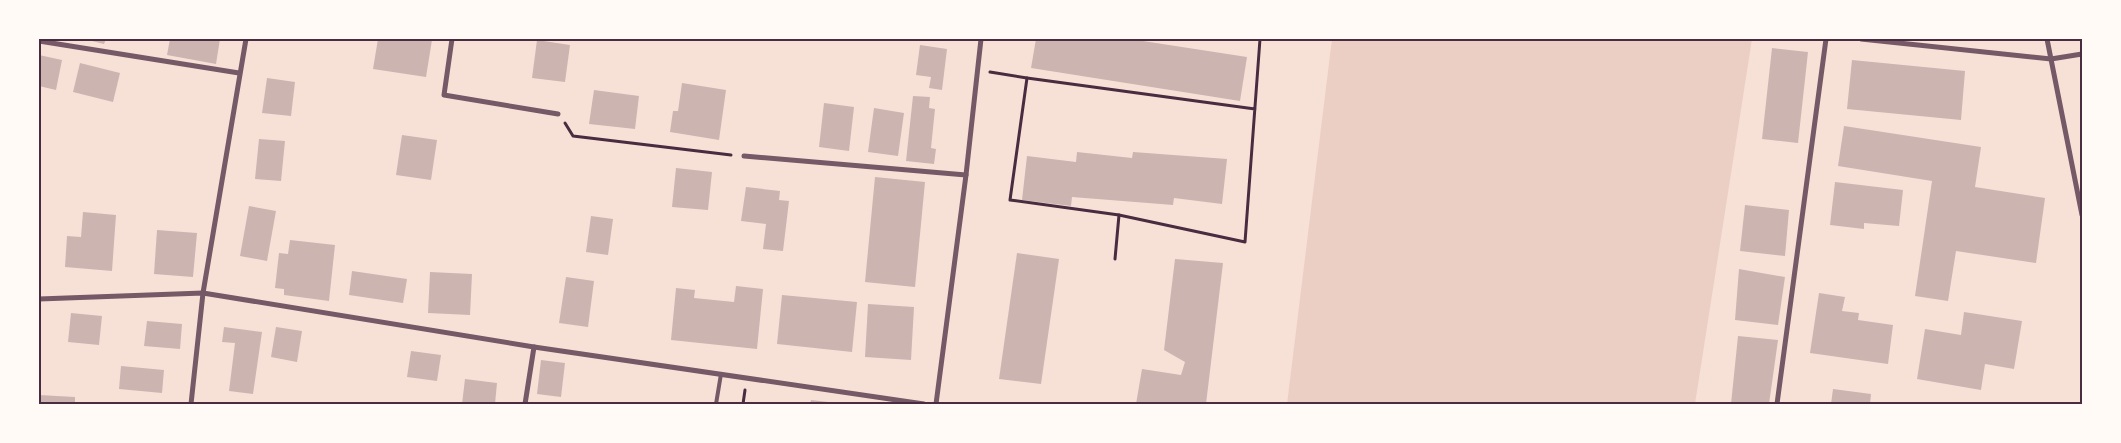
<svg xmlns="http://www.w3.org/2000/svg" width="2121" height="443" font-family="'Work Sans',sans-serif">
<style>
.green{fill:#ebcfc5}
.building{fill:#ccb4b1}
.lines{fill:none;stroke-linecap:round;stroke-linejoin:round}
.path{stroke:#4a2c40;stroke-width:3}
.service{stroke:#755966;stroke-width:4}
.minor{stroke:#755966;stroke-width:5}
.neatline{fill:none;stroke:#4a2c40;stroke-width:2}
</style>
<rect width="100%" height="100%" fill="#f7e1d7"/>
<polygon class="green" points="1332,39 1752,39 1695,404 1287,404"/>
<g class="building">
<polygon points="84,39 106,39 104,44"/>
<polygon points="170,39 220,39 216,64 167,55"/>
<polygon points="378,39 432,40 426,77 373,69"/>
<polygon points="1036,39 1130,39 1247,57 1240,101 1031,68"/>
<polygon points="537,40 570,45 565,82 532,78"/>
<polygon points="920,45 947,49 942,90 929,88 931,77 916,75"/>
<polygon points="1772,48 1808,52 1798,143 1762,139"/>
<polygon points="39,55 62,60 56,90 39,86"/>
<polygon points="1852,60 1965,71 1961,120 1847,109"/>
<polygon points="80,63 120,73 113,102 73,92"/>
<polygon points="267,78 295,82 291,116 262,113"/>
<polygon points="682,83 726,90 719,140 670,132 673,111 678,111"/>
<polygon points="594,90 639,96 635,129 589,124"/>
<polygon points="913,96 930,97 929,108 935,109 931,148 936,149 934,164 906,161"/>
<polygon points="824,103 854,107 849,151 819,147"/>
<polygon points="874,108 904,113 898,156 868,152"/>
<polygon points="1844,126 1981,147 1975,187 2045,198 2036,263 1956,251 1948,301 1915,296 1932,181 1838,166"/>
<polygon points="402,135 437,140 431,180 396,175"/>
<polygon points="259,139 285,141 281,181 255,179"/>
<polygon points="1077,152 1132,158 1133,152 1227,159 1222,204 1174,198 1173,205 1072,197 1071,206 1022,200 1027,156 1076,162"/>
<polygon points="676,168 712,172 708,210 672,207"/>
<polygon points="875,177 925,182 915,287 865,282"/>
<polygon points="1835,182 1903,190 1899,226 1864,223 1864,229 1830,225"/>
<polygon points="746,187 780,191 779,200 789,201 783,251 763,249 766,224 741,221"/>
<polygon points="1745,205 1789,210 1785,256 1740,251"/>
<polygon points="249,206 276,211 267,261 240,256"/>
<polygon points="83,212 116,215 112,271 65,267 67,236 81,237"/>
<polygon points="591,216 613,219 608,255 586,252"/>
<polygon points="157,230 197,233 193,277 154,274"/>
<polygon points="290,240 335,245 329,301 284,295 284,289 275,288 279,253 288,254"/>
<polygon points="1017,253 1059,259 1041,384 999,379"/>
<polygon points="1175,259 1223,263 1206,404 1136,404 1142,369 1181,375 1185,362 1164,350"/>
<polygon points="1739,269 1785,277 1778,325 1735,320"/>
<polygon points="352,271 407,279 403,303 349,295"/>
<polygon points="430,272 472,274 470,315 428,313"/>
<polygon points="566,277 594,281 588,327 559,323"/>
<polygon points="736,286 763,289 757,349 671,340 676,288 695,290 694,298 734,302"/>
<polygon points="1819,293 1845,297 1842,311 1859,313 1858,320 1893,325 1888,364 1810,353"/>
<polygon points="782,295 857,302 852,352 777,344"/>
<polygon points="868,304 914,307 911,360 865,357"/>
<polygon points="1964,312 2022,321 2014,369 1985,364 1981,390 1917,379 1925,329 1961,335"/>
<polygon points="71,313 102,316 99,345 68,342"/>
<polygon points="147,321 182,324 180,349 144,346"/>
<polygon points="224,327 262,332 253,394 229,391 235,343 222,342"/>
<polygon points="276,327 302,331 297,362 271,357"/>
<polygon points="1738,336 1778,340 1769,404 1731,404"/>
<polygon points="411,351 441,355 437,381 407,377"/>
<polygon points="541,360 565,363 561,397 537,394"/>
<polygon points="121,366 164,370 162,393 119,389"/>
<polygon points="465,379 497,383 495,404 462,404"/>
<polygon points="1833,389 1871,394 1870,404 1831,404"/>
<polygon points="39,395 75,397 75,404 39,404"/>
<polygon points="811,400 837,403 837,404 810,404"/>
</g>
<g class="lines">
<g class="path">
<polyline points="990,72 1027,78"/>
<polyline points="1255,109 1027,78 1010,200 1119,215 1245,242 1260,39"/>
<polyline points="565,123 573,136 731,155"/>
<polyline points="1115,259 1119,215"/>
<polyline points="743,404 745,390"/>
</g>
<polyline class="service" points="716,404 721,374"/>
<g class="minor">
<polyline points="452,39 444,95 558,114"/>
<polyline points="1861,39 2051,59 2082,54"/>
<polyline points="2047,39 2082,215"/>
<polyline points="39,41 239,73"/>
<polyline points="744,156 966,175"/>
<polyline points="39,299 203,293 534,347 924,404"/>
<polyline points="191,404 203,293 246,39"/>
<polyline points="525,404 534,347"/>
<polyline points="936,404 966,175 981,39"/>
<polyline points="1777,404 1826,39"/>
</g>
</g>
<rect width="2121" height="443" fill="none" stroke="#fffaf5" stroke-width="80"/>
<rect x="40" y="40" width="2041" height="363" class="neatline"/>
</svg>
